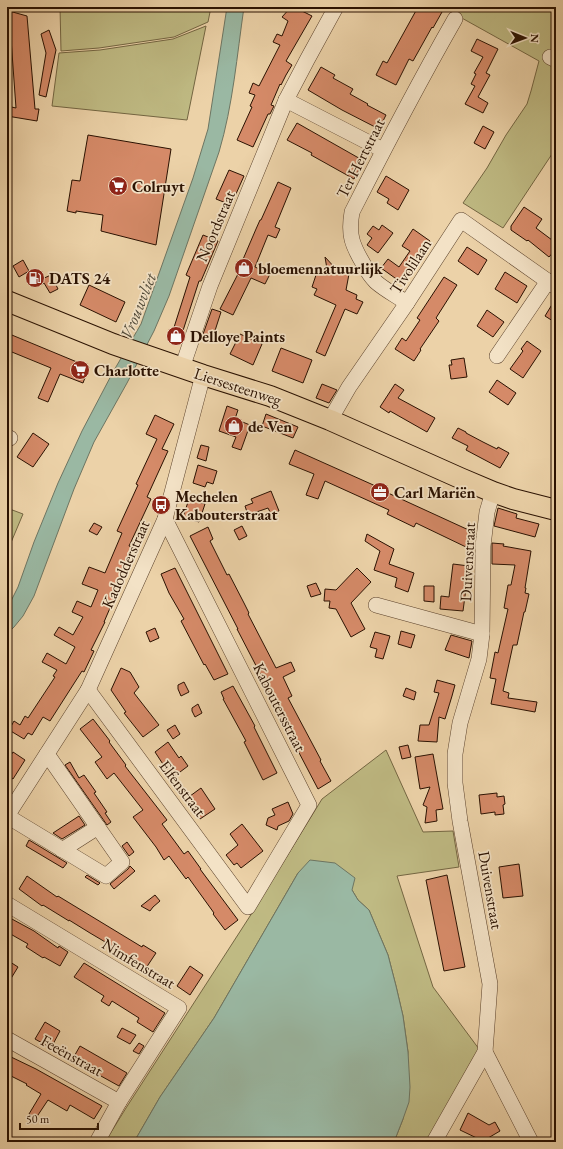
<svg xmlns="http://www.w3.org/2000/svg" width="563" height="1149" font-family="'EB Garamond',serif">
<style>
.green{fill:#bfba83;stroke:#746642}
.water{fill:#9ab8a3;stroke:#6d7562}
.building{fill:#d58a68;stroke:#2a1101}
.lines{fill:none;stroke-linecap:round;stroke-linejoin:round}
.minor-casing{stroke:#5a412b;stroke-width:16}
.major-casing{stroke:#2a1101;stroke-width:22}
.minor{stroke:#f3e2c6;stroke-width:15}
.major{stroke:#ecd2a8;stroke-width:20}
.labels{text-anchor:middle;stroke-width:3.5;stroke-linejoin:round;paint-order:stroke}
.street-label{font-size:16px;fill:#2a1101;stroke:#f3e2c6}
.poi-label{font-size:16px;font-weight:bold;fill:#2a1101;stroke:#f3e2c6;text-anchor:start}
.water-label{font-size:17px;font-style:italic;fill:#514b3a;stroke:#f3e2c6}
</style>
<rect width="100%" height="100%" fill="#ecd2a8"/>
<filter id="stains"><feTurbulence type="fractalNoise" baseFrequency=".005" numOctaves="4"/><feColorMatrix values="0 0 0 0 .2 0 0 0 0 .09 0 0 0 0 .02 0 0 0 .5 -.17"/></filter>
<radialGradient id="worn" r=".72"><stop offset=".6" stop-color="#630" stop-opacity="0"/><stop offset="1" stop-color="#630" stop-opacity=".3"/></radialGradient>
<g class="green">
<polygon points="60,7 211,7 208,22 174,37 99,48 61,51"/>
<polygon points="442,7 556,7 556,148 503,228 463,203 487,168 506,135 527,104 531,91 539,61"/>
<polygon points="206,26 187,120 52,106 59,53 100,50 173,39"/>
<polygon points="7,508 23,514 7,552"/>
<polygon points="386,750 423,832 453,831 459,867 397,876 433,987 479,1049 426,1142 394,1142 403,1119 408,1052 403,1016 396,986 388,955 369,910 358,900 352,890 298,873 214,1018 160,1097 134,1142 105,1142 126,1108 252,913 322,799"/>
</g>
<g class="water">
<path d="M227 7H244C237 55 233 105 219 152L169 296 154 331 127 383 94 442 74 489 34 596 23 616 14 627 7 634V609L18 587 34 542 58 483 82 431 113 372 141 324 193 178 208 129Z"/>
<polygon points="310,860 335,863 355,878 352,890 358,900 369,910 388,955 396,986 403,1016 408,1052 410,1087 409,1102 403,1119 394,1142 134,1142 160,1097 214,1018 298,873"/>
</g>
<g class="building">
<polygon points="291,7 294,7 312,16 286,61 292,65 286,75 281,85 280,84 271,105 274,106 270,114 268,114 253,147 237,140 252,107 250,106 255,95 249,93 253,83 259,86 280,45 273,42 277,34 282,36 288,21 282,17"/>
<polygon points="418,7 434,7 442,12 433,28 432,27 413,61 409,59 396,85 376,75 383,61 387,63"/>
<polygon points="9,11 27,16 35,109 39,109 37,121 7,116 7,106 16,108"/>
<polygon points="49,30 56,50 46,97 39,95 46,53 41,34"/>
<polygon points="477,39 498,49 486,73 490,75 478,97 488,103 483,113 465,104 475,86 471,84 476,74 474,73 483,57 471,51"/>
<polygon points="321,67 335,75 333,78 353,89 350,94 368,104 367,105 386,115 379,129 342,110 308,90"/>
<polygon points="297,123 364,161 354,179 311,155 312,153 287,140"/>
<polygon points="483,126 494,132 485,149 474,143"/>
<polygon points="88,135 171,149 156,245 101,231 103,215 76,211 76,213 67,211 72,180 80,181"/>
<polygon points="229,170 244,176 231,205 216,199"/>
<polygon points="386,176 409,190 398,210 387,203 389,199 377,192"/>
<polygon points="278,182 291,188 275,227 280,229 276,238 268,235 255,267 270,274 265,284 251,278 233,315 220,309 239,272 238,271 256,229 260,220 261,220"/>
<polygon points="524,207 542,219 536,228 556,243 556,249 549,257 528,240 527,241 511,230 511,226"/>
<polygon points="382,225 393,233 378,253 367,245 372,238 367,234 373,226 379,230"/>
<polygon points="413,229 430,241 402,283 381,268 388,259 399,267 410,251 402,246"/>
<polygon points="203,235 218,241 201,281 199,281 179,343 170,340 190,277 186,275"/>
<polygon points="467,247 487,260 478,275 458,261"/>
<polygon points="325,257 336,269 343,267 349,274 346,290 357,295 356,299 363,302 357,314 345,309 325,356 316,352 336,305 314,295 317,289 312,287 317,272 327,269"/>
<polygon points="23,260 29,271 19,277 13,266"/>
<polygon points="36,269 42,279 51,275 58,289 50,293 44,283 35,287 28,274"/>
<polygon points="505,272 527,286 517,303 495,289"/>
<polygon points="444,277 457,285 436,318 439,321 420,349 421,350 414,361 395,349 402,338 406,341 420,320 417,318"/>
<polygon points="89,285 125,302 116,322 80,305"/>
<polygon points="556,298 556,323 545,316"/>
<polygon points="212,309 221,312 212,340 202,337"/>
<polygon points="487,310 504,322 493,337 477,326"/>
<polygon points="7,333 89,367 83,383 60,374 48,402 38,398 51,368 7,350"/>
<polygon points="240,334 262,344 253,365 230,354"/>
<polygon points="527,341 541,351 523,378 510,369 523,351 521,349"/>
<polygon points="281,348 312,360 303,383 272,371"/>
<polygon points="464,358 467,377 451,379 449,365 452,365 451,360"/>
<polygon points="497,380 516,393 508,405 489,392"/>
<polygon points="322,384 337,390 329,403 316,398"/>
<polygon points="395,384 404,390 398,398 435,418 427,432 390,411 389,413 380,407"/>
<polygon points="227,406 238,410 235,419 250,425 241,450 232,447 236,437 219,431"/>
<polygon points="266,414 298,427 293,438 262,426"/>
<polygon points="155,415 174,424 162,449 168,451 147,497 151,499 129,546 132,547 114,593 116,594 104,622 105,622 91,650 94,651 84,672 82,671 50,721 43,717 32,735 28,733 24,739 9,730 14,721 20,725 25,716 28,718 55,677 53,676 57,670 42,662 47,653 66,664 75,647 54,635 59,627 73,635 83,617 72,612 77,601 91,607 98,590 82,584 89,567 105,573 122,533 117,531 138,485 136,484 157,439 146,434"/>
<polygon points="458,428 466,432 466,433 483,442 497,449 498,447 509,453 500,468 466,450 468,446 452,438"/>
<polygon points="33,433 49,444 33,467 17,457"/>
<polygon points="201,445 209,447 206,461 197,458"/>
<polygon points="295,450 389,492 388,493 473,532 466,547 416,523 414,527 387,514 389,510 325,481 318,499 306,495 314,474 289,464"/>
<polygon points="198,465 217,471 213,484 207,482 205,487 193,483"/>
<polygon points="271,491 279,511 271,514 268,508 248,515 245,506 253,503 251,499"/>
<polygon points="189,499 205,504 199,522 183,517"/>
<polygon points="498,508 517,514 516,518 539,524 535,537 494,526"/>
<polygon points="94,523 102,527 97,535 89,531"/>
<polygon points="242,526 247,536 239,540 234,530"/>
<polygon points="208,527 213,539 210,541 227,575 229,574 244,603 249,613 248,614 276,668 291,662 295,671 283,677 292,696 288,698 321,760 320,761 331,781 318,789 273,703 264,683 265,683 237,629 238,629 190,536"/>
<polygon points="367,534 394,549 389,564 414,573 408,592 395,587 397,578 374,570 380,551 365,541"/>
<polygon points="492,543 504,544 503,546 531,551 525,588 526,588 525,593 529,594 525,612 524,612 517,645 513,645 503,691 509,693 508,698 537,702 535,712 491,704 496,679 490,678 495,652 498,653 508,609 504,608 508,585 511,585 515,565 492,564"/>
<polygon points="453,564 469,566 463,611 440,609 441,596 449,597"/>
<polygon points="175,568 228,674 214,680 205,664 204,665 181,621 184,619 169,593 161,574"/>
<polygon points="357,568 371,582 351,603 365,629 351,637 336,609 329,608 330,601 324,601 325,589 336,590"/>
<polygon points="316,583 321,594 311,597 307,586"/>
<polygon points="424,586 434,586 434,602 424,601"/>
<polygon points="155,628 159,638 150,642 146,632"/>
<polygon points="401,631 415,635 411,648 398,644"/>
<polygon points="375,632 390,636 383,659 375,657 377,649 370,647"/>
<polygon points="451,635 472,641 469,658 445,650"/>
<polygon points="121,668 130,672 139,687 134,693 159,725 143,737 124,713 126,712 111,690"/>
<polygon points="437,680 455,685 452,696 445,719 439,717 437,742 418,741 420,725 429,725 439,693 434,692"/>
<polygon points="184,682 189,692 181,696 178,689 178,685"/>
<polygon points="233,686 255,726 254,727 277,773 263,780 244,742 246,741 223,699 224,699 221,692"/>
<polygon points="406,688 416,692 414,700 403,696"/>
<polygon points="198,704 202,713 195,717 192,711 192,708"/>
<polygon points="93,719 110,741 109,742 126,765 125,766 167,820 162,824 184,854 188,851 201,869 200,869 238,920 225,930 213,914 214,913 188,877 186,879 169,856 164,860 156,847 133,817 143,810 114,773 107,779 95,762 102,757 80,729"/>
<polygon points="175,725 180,734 173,739 167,730"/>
<polygon points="168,742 179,758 181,756 188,766 172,778 155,752"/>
<polygon points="408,745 411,757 402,759 399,747"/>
<polygon points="13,752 25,760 13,779 7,775 7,762"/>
<polygon points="433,754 443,809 436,810 437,821 425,823 427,807 423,805 430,787 420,789 415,757"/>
<polygon points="70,762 79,778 84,775 96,792 94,793 107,812 105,813 111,822 107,825 65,765"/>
<polygon points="201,788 215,809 200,819 186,799"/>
<polygon points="497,793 497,797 504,796 505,804 503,805 504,814 495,815 495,812 481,814 479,795"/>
<polygon points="288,802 293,814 289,821 278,826 277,830 266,825 268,818 275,815 272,809"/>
<polygon points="79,816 85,825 62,839 53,833"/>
<polygon points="242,824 263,851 241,868 237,863 234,865 226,855 238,845 230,834"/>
<polygon points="29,840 67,863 63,868 26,846"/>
<polygon points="127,842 134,852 129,856 122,846"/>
<polygon points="519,864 523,896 503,898 499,867"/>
<polygon points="130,866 135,871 114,889 110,884 128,869"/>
<polygon points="87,875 100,883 98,885 85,877"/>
<polygon points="447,875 465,967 444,971 426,880"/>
<polygon points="27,876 57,897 58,896 142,947 143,945 156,953 146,968 134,960 134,959 90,933 69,920 69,921 43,905 42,906 19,889"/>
<polygon points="155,895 160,901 153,907 150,911 141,906"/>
<polygon points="10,918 34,931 58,948 59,946 68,952 60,966 44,957 43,958 26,947 28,944 7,932 7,924"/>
<polygon points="7,960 18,967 7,985"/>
<polygon points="84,963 165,1013 153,1032 137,1022 139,1018 112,1001 109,1006 101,1001 104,996 74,977"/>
<polygon points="190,966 203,975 190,995 177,986"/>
<polygon points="45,1022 60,1031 51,1048 35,1039"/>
<polygon points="122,1028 136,1035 130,1044 117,1037"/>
<polygon points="139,1043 144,1046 139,1054 133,1051"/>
<polygon points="80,1046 127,1073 119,1086 72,1060"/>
<polygon points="9,1056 36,1069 102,1106 94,1119 70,1105 67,1111 48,1100 36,1118 29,1114 41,1094 26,1085 27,1084 7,1074 7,1061"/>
<polygon points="468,1113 489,1125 495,1122 500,1131 483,1141 460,1130"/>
</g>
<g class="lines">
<g class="minor-casing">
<g id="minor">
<polyline points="550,57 556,60"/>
<polyline points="286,100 383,150"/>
<path d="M407 303C397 296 385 290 376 282 371 277 367 271 364 265 352 245 348 235 352 212 385 147 419 82 455 19"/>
<polyline points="497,356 548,281"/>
<polyline points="182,368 210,286 286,100 307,60 336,7"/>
<polyline points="330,420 349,387 407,303 461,220 556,287"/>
<polyline points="7,437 10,438"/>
<polyline points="376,605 482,634"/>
<polyline points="88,690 248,907 309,805 165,519"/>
<polyline points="7,816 88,690 165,519 203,375"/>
<polyline points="7,816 106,876 122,862 47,754"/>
<polyline points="62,850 98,827"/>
<polyline points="7,904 179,1008 119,1102 97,1142"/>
<polyline points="7,1039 119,1102"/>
<polyline points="485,1052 531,1142"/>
<polyline points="434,1142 485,1052 490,984 460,821 455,783 455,754 460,723 479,659 482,634 483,546 487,512 493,492"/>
</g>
</g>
<g class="major-casing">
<polyline id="major" points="7,301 113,344 203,375 270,396 330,420 460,478 493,492 513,499 556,510"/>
</g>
<use href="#minor" class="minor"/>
<use href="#major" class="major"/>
</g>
<defs>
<g id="supermarket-disc" transform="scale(1)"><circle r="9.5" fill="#8f2418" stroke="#f3e2c6"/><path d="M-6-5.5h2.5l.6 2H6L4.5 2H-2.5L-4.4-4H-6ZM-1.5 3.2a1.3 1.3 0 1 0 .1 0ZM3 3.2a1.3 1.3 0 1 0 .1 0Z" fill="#fff"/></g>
<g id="shop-disc" transform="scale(1)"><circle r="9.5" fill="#8f2418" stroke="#f3e2c6"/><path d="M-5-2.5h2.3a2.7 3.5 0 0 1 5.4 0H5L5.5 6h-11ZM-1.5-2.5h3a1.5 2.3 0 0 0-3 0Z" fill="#fff"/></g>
<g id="fuel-disc" transform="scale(1)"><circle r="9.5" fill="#8f2418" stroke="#f3e2c6"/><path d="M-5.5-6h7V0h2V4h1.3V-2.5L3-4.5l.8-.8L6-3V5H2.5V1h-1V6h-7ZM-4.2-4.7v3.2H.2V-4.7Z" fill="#fff"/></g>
<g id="office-disc" transform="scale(1)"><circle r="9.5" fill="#8f2418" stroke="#f3e2c6"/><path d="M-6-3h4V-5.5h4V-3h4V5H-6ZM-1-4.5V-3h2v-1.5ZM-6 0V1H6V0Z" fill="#fff"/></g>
<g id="bus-disc" transform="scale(1)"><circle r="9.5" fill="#8f2418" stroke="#f3e2c6"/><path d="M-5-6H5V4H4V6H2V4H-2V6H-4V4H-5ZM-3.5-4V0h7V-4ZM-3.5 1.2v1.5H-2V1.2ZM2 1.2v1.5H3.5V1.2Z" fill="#fff"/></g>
</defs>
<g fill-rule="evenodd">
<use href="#supermarket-disc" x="118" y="186"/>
<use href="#shop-disc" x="244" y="268"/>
<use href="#fuel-disc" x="35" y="278"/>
<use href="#shop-disc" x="176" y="336"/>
<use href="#supermarket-disc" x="80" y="370"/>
<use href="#shop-disc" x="234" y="426"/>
<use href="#office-disc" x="380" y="492"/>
<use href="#bus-disc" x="161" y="505"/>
</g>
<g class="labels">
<g class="street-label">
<text transform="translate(360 158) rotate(-63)" y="6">Ter Hertstraat</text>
<text transform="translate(215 226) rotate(-67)" y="6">Noordstraat</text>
<text transform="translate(410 266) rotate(-57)" y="6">Tivolilaan</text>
<text transform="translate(238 386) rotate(18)" y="6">Liersesteenweg</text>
<text transform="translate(467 562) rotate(-87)" y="6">Duivenstraat</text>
<text transform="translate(125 564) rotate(-66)" y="6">Kadodderstraat</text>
<text transform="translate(280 707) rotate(63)" y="6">Kaboutersstraat</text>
<text transform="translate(183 788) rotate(53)" y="6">Elfenstraat</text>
<text transform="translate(491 890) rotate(80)" y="6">Duivenstraat</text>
<text transform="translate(139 963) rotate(31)" y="6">Nimfenstraat</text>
<text transform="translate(72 1055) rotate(29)" y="6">Feeënstraat</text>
</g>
<g class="poi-label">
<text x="132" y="192">Colruyt</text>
<text x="258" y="274">bloemennatuurlijk</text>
<text x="49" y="284">DATS 24</text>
<text x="190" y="342">Delloye Paints</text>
<text x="94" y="376">Charlotte</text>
<text x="248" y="432">de Ven</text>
<text x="394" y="498">Carl Mariën</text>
<text x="175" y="502">Mechelen<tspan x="175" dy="18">Kabouterstraat</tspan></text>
</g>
<g class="water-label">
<text transform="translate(138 306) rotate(-68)" y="6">Vrouwvliet</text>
</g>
</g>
<rect width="563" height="1149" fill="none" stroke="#ecd2a8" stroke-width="24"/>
<rect x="8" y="8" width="547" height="1133" fill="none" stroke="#2a1101" stroke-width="2"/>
<rect x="12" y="12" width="539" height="1125" fill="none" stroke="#2a1101"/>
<g transform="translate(525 38) rotate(91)" stroke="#f3e2c6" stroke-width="3" paint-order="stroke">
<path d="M0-3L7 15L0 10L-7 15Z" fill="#2a1101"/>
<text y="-6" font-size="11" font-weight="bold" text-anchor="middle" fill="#2a1101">N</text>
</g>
<path d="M20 1123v6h78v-6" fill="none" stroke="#2a1101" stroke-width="2"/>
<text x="26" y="1123" font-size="12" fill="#2a1101" stroke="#f3e2c6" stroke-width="3" paint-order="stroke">50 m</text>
<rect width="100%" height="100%" filter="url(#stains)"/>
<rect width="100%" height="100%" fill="url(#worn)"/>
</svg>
